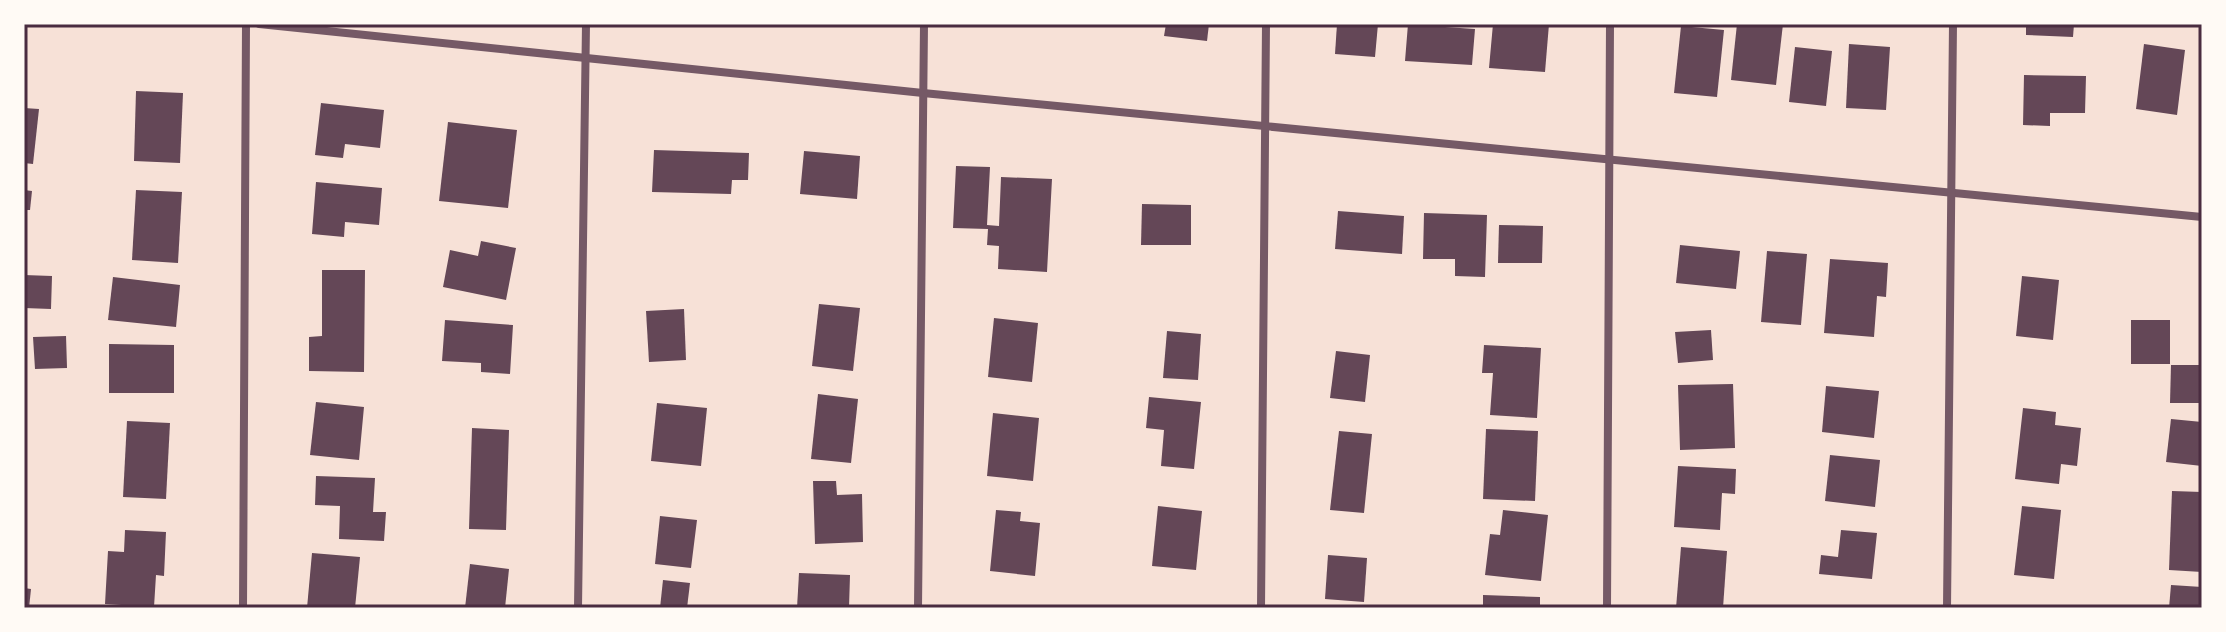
<svg xmlns="http://www.w3.org/2000/svg" width="2226" height="632" font-family="'Alegreya Sans',sans-serif">
<style>
.building{fill:#644757}
.lines{fill:none;stroke-linecap:round;stroke-linejoin:round}
.minor{stroke:#755966;stroke-width:8}
.neatline{fill:none;stroke:#4a2c40;stroke-width:3}
</style>
<rect width="100%" height="100%" fill="#f7e1d7"/>
<g class="building">
<polygon points="1166,24 1209,24 1207,41 1164,36"/>
<polygon points="1337,24 1378,24 1375,57 1335,54"/>
<polygon points="1408,24 1445,24 1445,27 1475,29 1472,65 1405,61"/>
<polygon points="1493,24 1549,24 1545,72 1489,68"/>
<polygon points="1737,24 1783,24 1776,85 1731,80"/>
<polygon points="2026,24 2074,24 2073,37 2026,35"/>
<polygon points="1681,26 1724,30 1717,97 1674,93"/>
<polygon points="1849,44 1890,47 1886,110 1846,108"/>
<polygon points="2144,44 2185,50 2177,115 2136,109"/>
<polygon points="1795,47 1832,51 1826,106 1789,102"/>
<polygon points="2024,75 2086,76 2085,113 2050,113 2050,126 2023,125"/>
<polygon points="136,91 183,93 180,163 134,161"/>
<polygon points="321,103 384,110 380,148 345,144 343,158 315,155"/>
<polygon points="24,108 39,109 33,164 24,163"/>
<polygon points="448,122 517,130 508,208 439,201"/>
<polygon points="654,150 749,153 748,180 732,180 731,194 652,192"/>
<polygon points="804,151 860,156 857,199 800,194"/>
<polygon points="956,166 990,167 987,225 999,226 1001,177 1052,179 1047,272 998,269 999,246 987,245 988,229 953,228"/>
<polygon points="316,182 382,188 379,225 345,222 344,237 312,234"/>
<polygon points="24,190 32,191 30,210 24,210"/>
<polygon points="136,190 182,192 178,263 132,260"/>
<polygon points="1142,204 1191,205 1191,245 1141,245"/>
<polygon points="1338,211 1404,216 1402,254 1335,249"/>
<polygon points="1424,213 1487,215 1485,277 1455,276 1455,259 1423,259"/>
<polygon points="1499,225 1543,226 1542,263 1498,263"/>
<polygon points="481,241 516,248 506,300 443,287 450,250 478,256"/>
<polygon points="1680,245 1740,251 1736,289 1676,283"/>
<polygon points="1767,251 1807,254 1801,325 1761,322"/>
<polygon points="1830,259 1888,263 1886,297 1877,296 1874,337 1824,333"/>
<polygon points="322,270 365,270 364,372 309,371 309,337 322,336"/>
<polygon points="24,275 52,276 51,309 24,308"/>
<polygon points="2022,276 2059,280 2053,340 2016,336"/>
<polygon points="113,277 180,285 176,327 108,320"/>
<polygon points="819,304 860,308 853,371 812,366"/>
<polygon points="684,309 686,360 649,362 646,311"/>
<polygon points="994,318 1038,323 1032,382 988,377"/>
<polygon points="445,320 513,325 510,374 481,372 481,363 442,361"/>
<rect x="2131" y="320" width="39" height="44"/>
<polygon points="1711,330 1713,360 1678,363 1675,332"/>
<polygon points="1167,331 1201,334 1198,380 1163,378"/>
<polygon points="66,336 67,368 35,369 33,337"/>
<polygon points="109,344 174,345 174,393 109,393"/>
<polygon points="1484,345 1541,348 1537,418 1490,415 1493,373 1482,373"/>
<polygon points="1336,351 1370,355 1365,402 1330,398"/>
<polygon points="2171,365 2202,365 2202,403 2170,403"/>
<polygon points="1733,384 1735,448 1680,450 1678,385"/>
<polygon points="1826,386 1879,391 1874,438 1822,432"/>
<polygon points="818,394 858,399 851,463 811,459"/>
<polygon points="1149,397 1201,402 1194,469 1161,466 1164,430 1146,428"/>
<polygon points="316,402 364,407 359,460 310,455"/>
<polygon points="657,403 707,408 701,466 651,461"/>
<polygon points="2023,408 2056,412 2055,425 2081,428 2077,466 2061,464 2059,484 2015,479"/>
<polygon points="993,413 1039,418 1033,481 987,476"/>
<polygon points="2171,419 2202,422 2202,466 2166,462"/>
<polygon points="127,421 170,423 166,499 123,497"/>
<polygon points="472,428 509,430 506,530 469,529"/>
<polygon points="1486,429 1538,431 1535,501 1483,499"/>
<polygon points="1339,431 1372,434 1364,513 1330,510"/>
<polygon points="1830,455 1880,460 1875,507 1825,501"/>
<polygon points="1678,466 1736,469 1735,494 1722,493 1720,530 1674,527"/>
<polygon points="316,476 375,478 373,512 386,512 384,541 339,539 340,506 315,505"/>
<polygon points="813,481 836,481 837,495 862,494 863,542 815,544"/>
<polygon points="2172,491 2202,492 2202,572 2169,570"/>
<polygon points="1158,506 1202,511 1196,570 1152,566"/>
<polygon points="2022,506 2061,510 2054,579 2014,575"/>
<polygon points="996,510 1021,512 1020,521 1040,523 1035,576 990,571"/>
<polygon points="1503,510 1548,515 1541,581 1485,575 1490,534 1500,535"/>
<polygon points="660,516 697,520 691,568 655,564"/>
<polygon points="125,530 166,532 164,576 156,575 154,607 105,604 108,551 124,552"/>
<polygon points="1841,530 1877,533 1872,579 1819,574 1821,555 1838,557"/>
<polygon points="1681,547 1727,551 1723,608 1676,608"/>
<polygon points="312,553 360,557 355,608 307,608"/>
<polygon points="1328,555 1367,558 1364,602 1325,599"/>
<polygon points="470,564 509,569 505,608 465,608"/>
<polygon points="799,573 850,575 849,608 797,608"/>
<polygon points="663,580 690,583 687,608 660,608"/>
<polygon points="2171,585 2202,587 2202,608 2169,608"/>
<polygon points="24,588 31,589 29,608 24,608"/>
<polygon points="1483,595 1540,597 1540,608 1483,608"/>
</g>
<g class="lines">
<g class="minor">
<polyline points="259,24 923,93 2202,217"/>
<polyline points="243,608 246,24"/>
<polyline points="578,608 586,24"/>
<polyline points="918,608 924,24"/>
<polyline points="1261,608 1266,24"/>
<polyline points="1607,608 1610,24"/>
<polyline points="1947,608 1953,24"/>
</g>
</g>
<rect width="2226" height="632" fill="none" stroke="#fffaf5" stroke-width="52"/>
<rect x="26" y="26" width="2174" height="580" class="neatline"/>
</svg>
